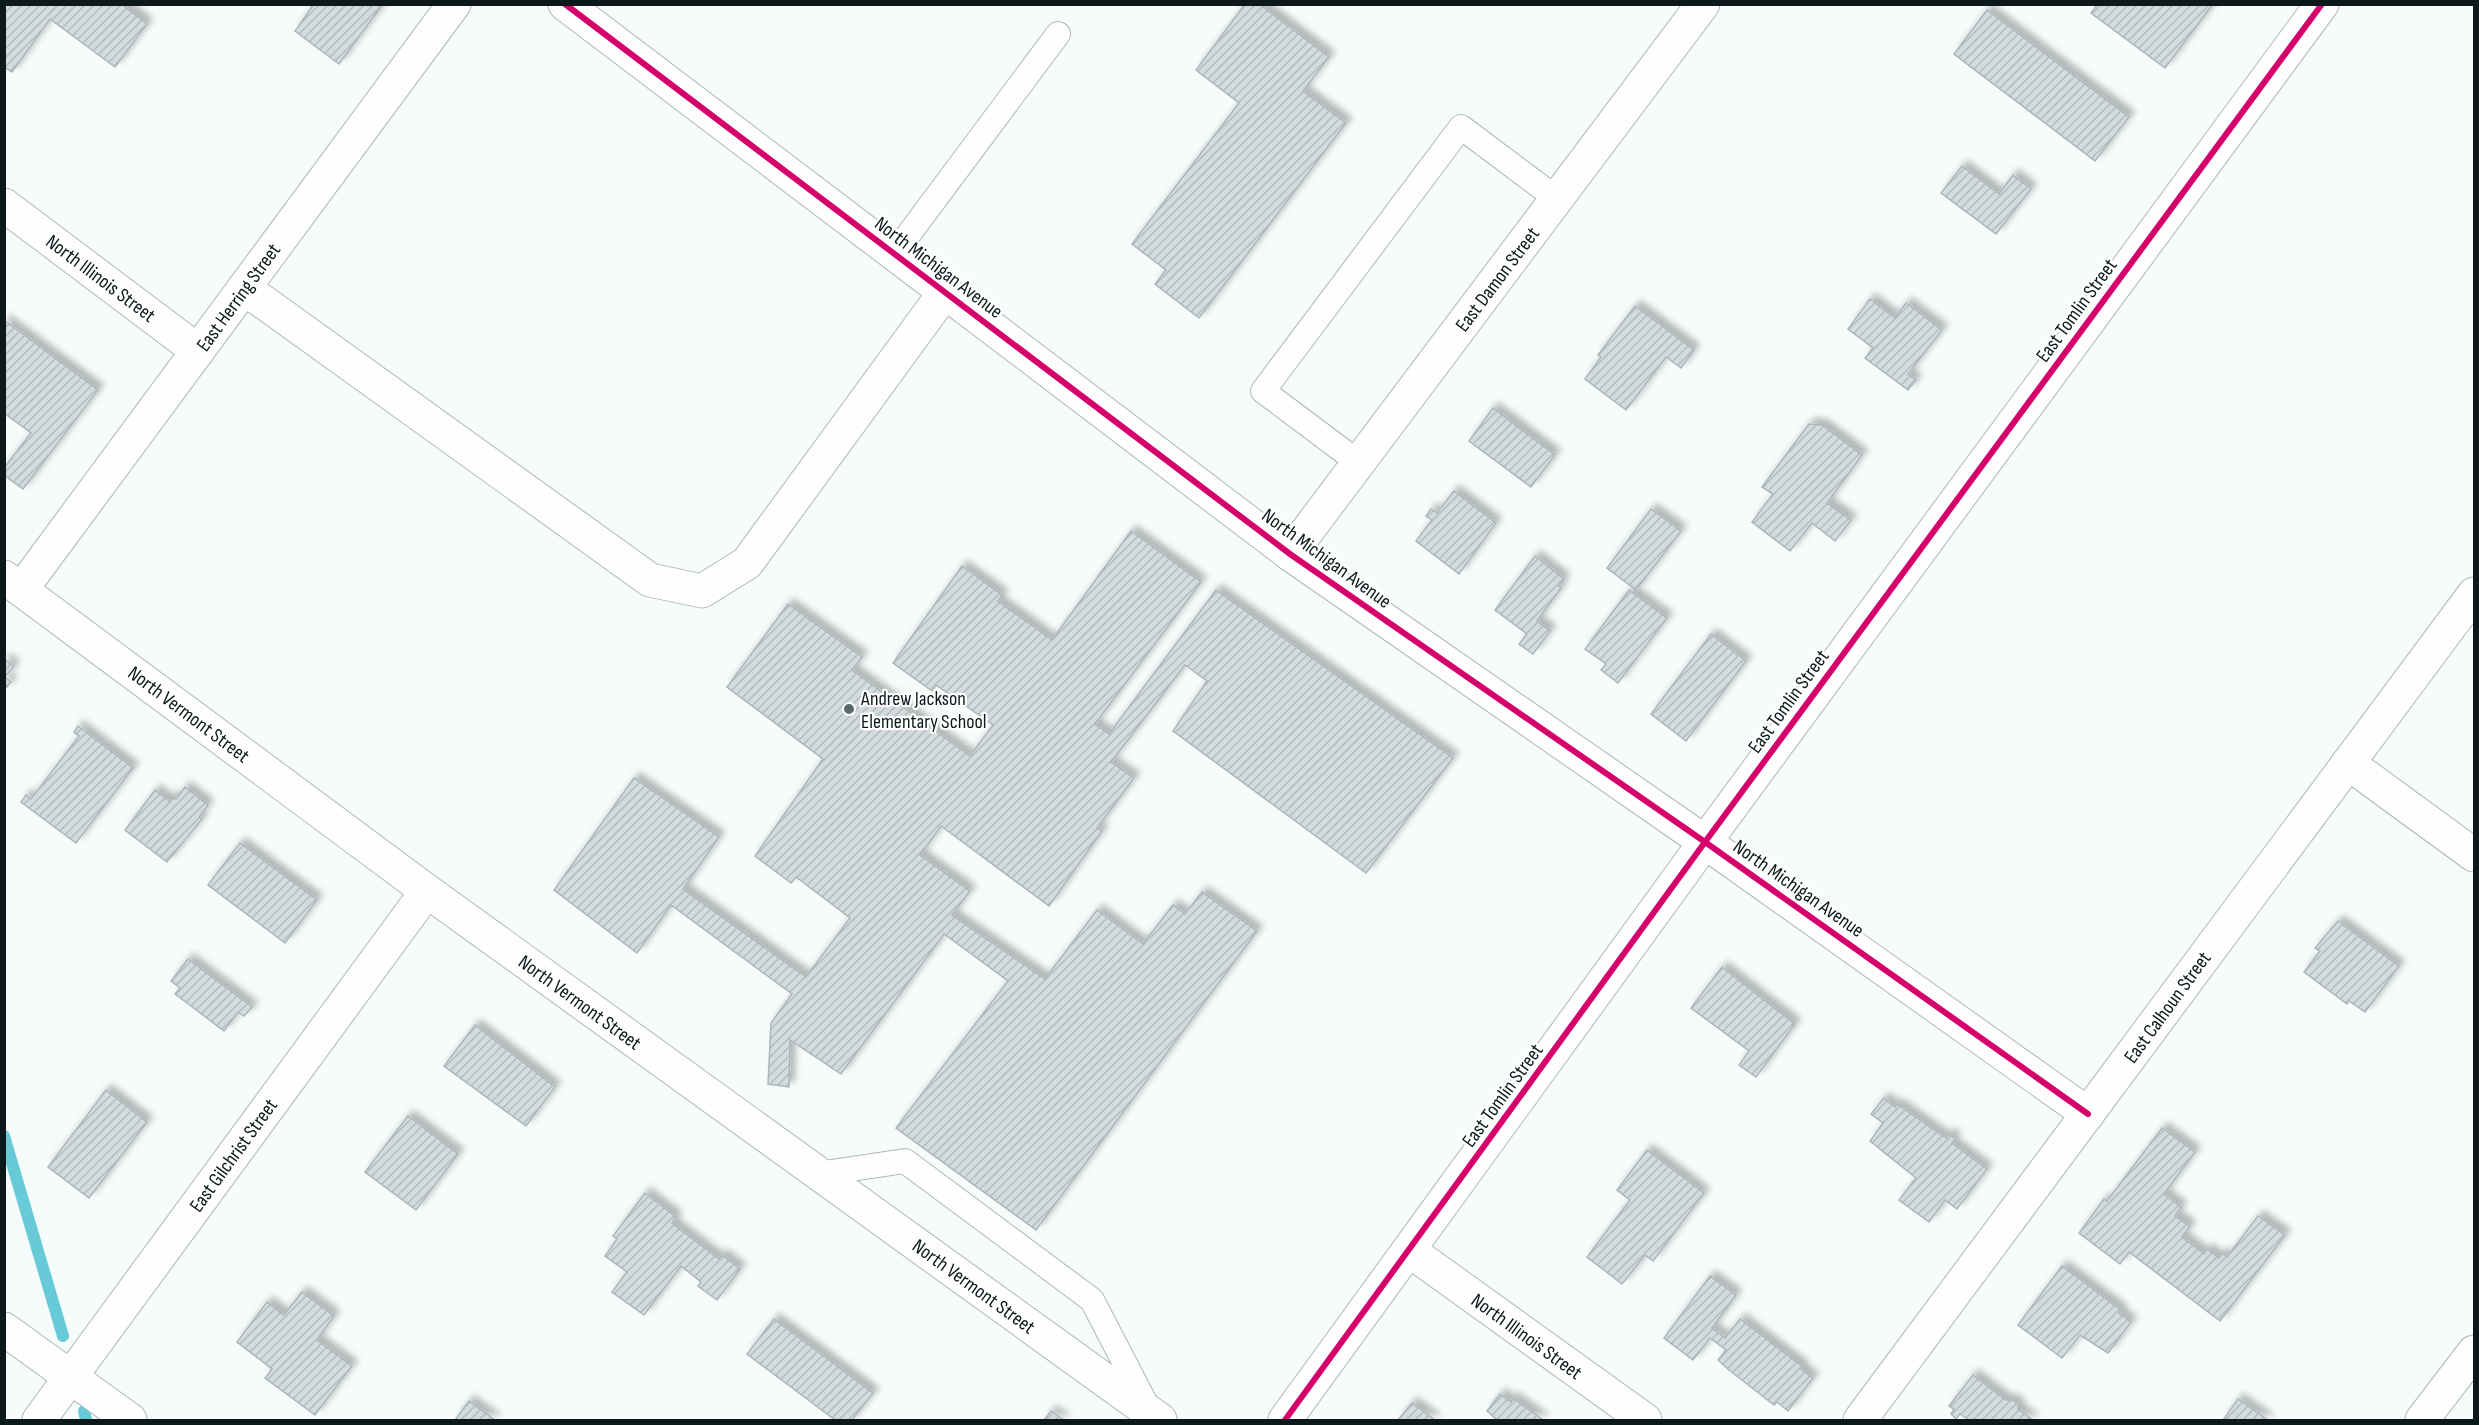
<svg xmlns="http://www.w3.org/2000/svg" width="2479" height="1425" font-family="'Sofia Sans Condensed',sans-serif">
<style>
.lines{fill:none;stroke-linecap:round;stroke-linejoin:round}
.stream{stroke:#66cbd7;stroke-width:12}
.building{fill:url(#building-hatch);stroke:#adb6b7;stroke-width:1.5;filter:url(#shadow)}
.service-casing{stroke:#aeb7b8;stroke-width:26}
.minor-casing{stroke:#aeb7b8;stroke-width:35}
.tertiary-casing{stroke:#aeb7b8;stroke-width:35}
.service{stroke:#fefefe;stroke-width:24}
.minor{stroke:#fefefe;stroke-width:33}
.tertiary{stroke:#fefefe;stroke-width:33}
.cycleway-casing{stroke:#fff;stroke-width:10}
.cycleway{stroke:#d6006c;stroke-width:6}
.poi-dot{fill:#5d6869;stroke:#fff;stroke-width:2}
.labels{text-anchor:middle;stroke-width:4.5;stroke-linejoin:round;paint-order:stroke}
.street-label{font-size:20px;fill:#0b191b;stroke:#fff}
.poi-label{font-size:20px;fill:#0b191b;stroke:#fff;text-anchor:start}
</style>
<defs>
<pattern id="building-hatch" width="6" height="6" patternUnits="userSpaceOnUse" patternTransform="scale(1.5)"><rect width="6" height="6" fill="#d3dcdd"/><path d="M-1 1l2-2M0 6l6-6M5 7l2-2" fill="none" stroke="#b4bcbd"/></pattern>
<filter id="shadow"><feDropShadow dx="5.5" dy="-5.5" stdDeviation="3" flood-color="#0004"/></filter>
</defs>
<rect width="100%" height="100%" fill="#f6fbfb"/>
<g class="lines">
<g class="stream">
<polyline points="4,1136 63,1336"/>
<polyline points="84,1411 86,1420"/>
</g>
</g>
<g class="building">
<polygon points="4,4 121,4 147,24 115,67 50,19 12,72 4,67"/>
<polygon points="308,4 383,4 339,64 295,31 312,7"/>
<polygon points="1245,4 1259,4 1329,57 1303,91 1346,123 1199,318 1155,284 1166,270 1132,244 1239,103 1196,70"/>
<polygon points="2098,4 2213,4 2165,68 2091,13"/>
<polygon points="1987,10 2129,117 2095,161 1954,54"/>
<polygon points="1962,166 1999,194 2013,175 2031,189 1996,234 1941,193"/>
<polygon points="1870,299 1895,318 1906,303 1942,330 1908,374 1916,380 1908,390 1865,358 1873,348 1848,329"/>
<polygon points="1635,306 1694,350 1681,368 1666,357 1626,410 1585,379 1601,357 1598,355"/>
<polygon points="4,320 98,390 23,489 4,475 4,468 31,433 4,413"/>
<polygon points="1493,408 1555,455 1531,487 1469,441"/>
<polygon points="1809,424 1822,425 1862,455 1827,503 1851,520 1835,541 1812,523 1790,551 1752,522 1773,494 1762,487"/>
<polygon points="1454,491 1496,523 1459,574 1416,541 1432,520 1426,516 1431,509 1437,513"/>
<polygon points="1651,509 1681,531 1636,590 1607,568"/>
<polygon points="1131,531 1201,582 1095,724 1109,734 1216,590 1453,758 1366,873 1173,731 1207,681 1185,665 1111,762 1134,778 1097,828 1102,831 1049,906 941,826 920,855 970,891 952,915 1045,979 1097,910 1143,944 1173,905 1185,914 1202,892 1257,931 1036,1230 896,1128 1008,981 944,934 841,1074 790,1040 789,1087 768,1084 771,1023 792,994 671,905 637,953 554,890 634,778 719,837 683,889 806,977 850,918 796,877 791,883 755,856 823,759 727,687 788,604 862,657 852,670 970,756 993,725 936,685 932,691 893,663 962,566 1002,595 998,601 1052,640"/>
<polygon points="1535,556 1564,579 1559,586 1561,588 1537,621 1550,631 1533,654 1519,644 1527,634 1495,610"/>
<polygon points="1629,590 1667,618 1618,683 1601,670 1606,664 1585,649"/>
<polygon points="1711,634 1746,661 1686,741 1651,714"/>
<polygon points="4,659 14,666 5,677 11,682 4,690"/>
<polygon points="78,726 133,768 76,843 21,802 26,795 31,799 79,736 74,732"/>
<polygon points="185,787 208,805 199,817 202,819 167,862 125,830 155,790 169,801 172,797 176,799"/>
<polygon points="240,843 317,900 285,943 208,885"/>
<polygon points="2338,921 2399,966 2365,1012 2349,1001 2347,1004 2304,972 2320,951 2315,948"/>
<polygon points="188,959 252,1007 244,1016 238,1012 224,1031 175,994 180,988 171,981"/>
<polygon points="1722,967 1795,1024 1756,1077 1739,1065 1749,1051 1691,1008"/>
<polygon points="475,1025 555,1087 526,1126 444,1066"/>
<polygon points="106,1090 147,1122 89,1198 48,1167"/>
<polygon points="1884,1098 1895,1107 1897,1104 1946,1138 1949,1134 1955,1138 1952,1143 1987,1169 1957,1209 1945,1200 1929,1222 1899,1200 1916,1178 1870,1141 1883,1123 1871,1114"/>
<polygon points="408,1116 458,1154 416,1210 365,1172"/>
<polygon points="2162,1128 2195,1152 2164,1194 2181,1207 2175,1216 2190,1226 2182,1237 2204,1254 2207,1249 2219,1258 2222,1253 2227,1257 2258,1216 2285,1235 2220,1321 2129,1252 2120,1264 2079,1233 2104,1199 2107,1201"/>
<polygon points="1647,1150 1704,1193 1653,1261 1645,1255 1622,1284 1587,1257 1630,1200 1617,1190"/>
<polygon points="645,1193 676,1217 672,1223 719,1259 722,1255 740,1269 717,1300 698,1286 701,1282 681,1266 644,1315 612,1292 627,1272 605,1256 617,1239 613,1236"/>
<polygon points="2062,1266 2121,1310 2119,1313 2131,1322 2108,1353 2080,1335 2062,1358 2018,1325"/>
<polygon points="1710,1276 1736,1295 1712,1328 1725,1338 1740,1319 1803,1367 1801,1369 1813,1378 1788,1411 1777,1402 1774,1405 1729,1370 1718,1360 1726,1350 1710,1338 1693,1360 1664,1338"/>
<polygon points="302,1292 334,1316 317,1340 352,1366 315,1415 265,1378 272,1369 237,1342 267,1302 284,1315"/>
<polygon points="774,1319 873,1393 852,1420 835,1420 747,1354"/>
<polygon points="1973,1375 2006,1400 2012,1400 2018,1404 2018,1409 2033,1420 1969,1420 1960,1414 1956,1419 1951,1414 1954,1409 1949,1406"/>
<polygon points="1500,1394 1511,1402 1513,1398 1543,1420 1497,1420 1487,1411"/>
<polygon points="2238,1399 2268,1420 2223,1420"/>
<polygon points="469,1401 495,1420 455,1420"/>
<polygon points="1412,1403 1435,1420 1398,1420"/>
<polygon points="1051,1411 1064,1420 1044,1420"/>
</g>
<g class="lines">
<g class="service-casing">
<g id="service">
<polyline points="894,254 1058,34"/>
<polyline points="1359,463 1263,391 1461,127 1557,199"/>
<polyline points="818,1174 905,1161 1092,1300 1149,1410"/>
</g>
</g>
<g class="minor-casing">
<g id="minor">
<polyline points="4,205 198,351"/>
<polyline points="244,288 650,580 702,591 747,563 945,292"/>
<polyline points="1290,554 1703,4"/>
<polyline points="4,577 427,891 1160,1420"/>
<polyline points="21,590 454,4"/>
<polyline points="2348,763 2474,855"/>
<polyline points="1410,1251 1645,1420"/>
<polyline points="4,1329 130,1420"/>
<polyline points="39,1420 427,891"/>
<polyline points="1285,1420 1705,842 2322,4"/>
<polyline points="2422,1420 2474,1352"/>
</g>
</g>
<g class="tertiary-casing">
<g id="tertiary">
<polyline points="565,4 1290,554 1705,842 2088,1114"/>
<polyline points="1860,1420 2474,594"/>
</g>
</g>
<use href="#service" class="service"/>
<use href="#minor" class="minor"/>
<use href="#tertiary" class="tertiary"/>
<g class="cycleway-casing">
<g id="cycleway">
<polyline points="565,4 1290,554 1705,842 2088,1114"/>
<polyline points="1285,1420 1705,842 2322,4"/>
</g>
</g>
<use href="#cycleway" class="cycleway"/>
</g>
<circle class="poi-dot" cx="849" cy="709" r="6"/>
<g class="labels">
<g class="street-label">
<text transform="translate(939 267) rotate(37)" y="7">North Michigan Avenue</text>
<text transform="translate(101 278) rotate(37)" y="7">North Illinois Street</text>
<text transform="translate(1497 279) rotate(-53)" y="7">East Damon Street</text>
<text transform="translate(238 297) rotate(-54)" y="7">East Herring Street</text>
<text transform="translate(2076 310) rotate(-54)" y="7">East Tomlin Street</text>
<text transform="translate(1327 558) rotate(36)" y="7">North Michigan Avenue</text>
<text transform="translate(1788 701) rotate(-54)" y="7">East Tomlin Street</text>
<text transform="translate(189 714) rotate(37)" y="7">North Vermont Street</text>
<text transform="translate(1799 888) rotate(35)" y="7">North Michigan Avenue</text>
<text transform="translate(580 1002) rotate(36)" y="7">North Vermont Street</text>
<text transform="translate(2167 1007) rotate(-54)" y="7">East Calhoun Street</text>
<text transform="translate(1502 1095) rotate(-54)" y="7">East Tomlin Street</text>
<text transform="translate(233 1155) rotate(-54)" y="7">East Gilchrist Street</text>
<text transform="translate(974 1286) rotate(36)" y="7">North Vermont Street</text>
<text transform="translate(1527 1336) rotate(36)" y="7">North Illinois Street</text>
</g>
<g class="poi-label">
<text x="861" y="705">Andrew Jackson<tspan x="861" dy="23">Elementary School</tspan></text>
</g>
</g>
<rect width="2479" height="1425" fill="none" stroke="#0b191b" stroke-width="12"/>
</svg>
